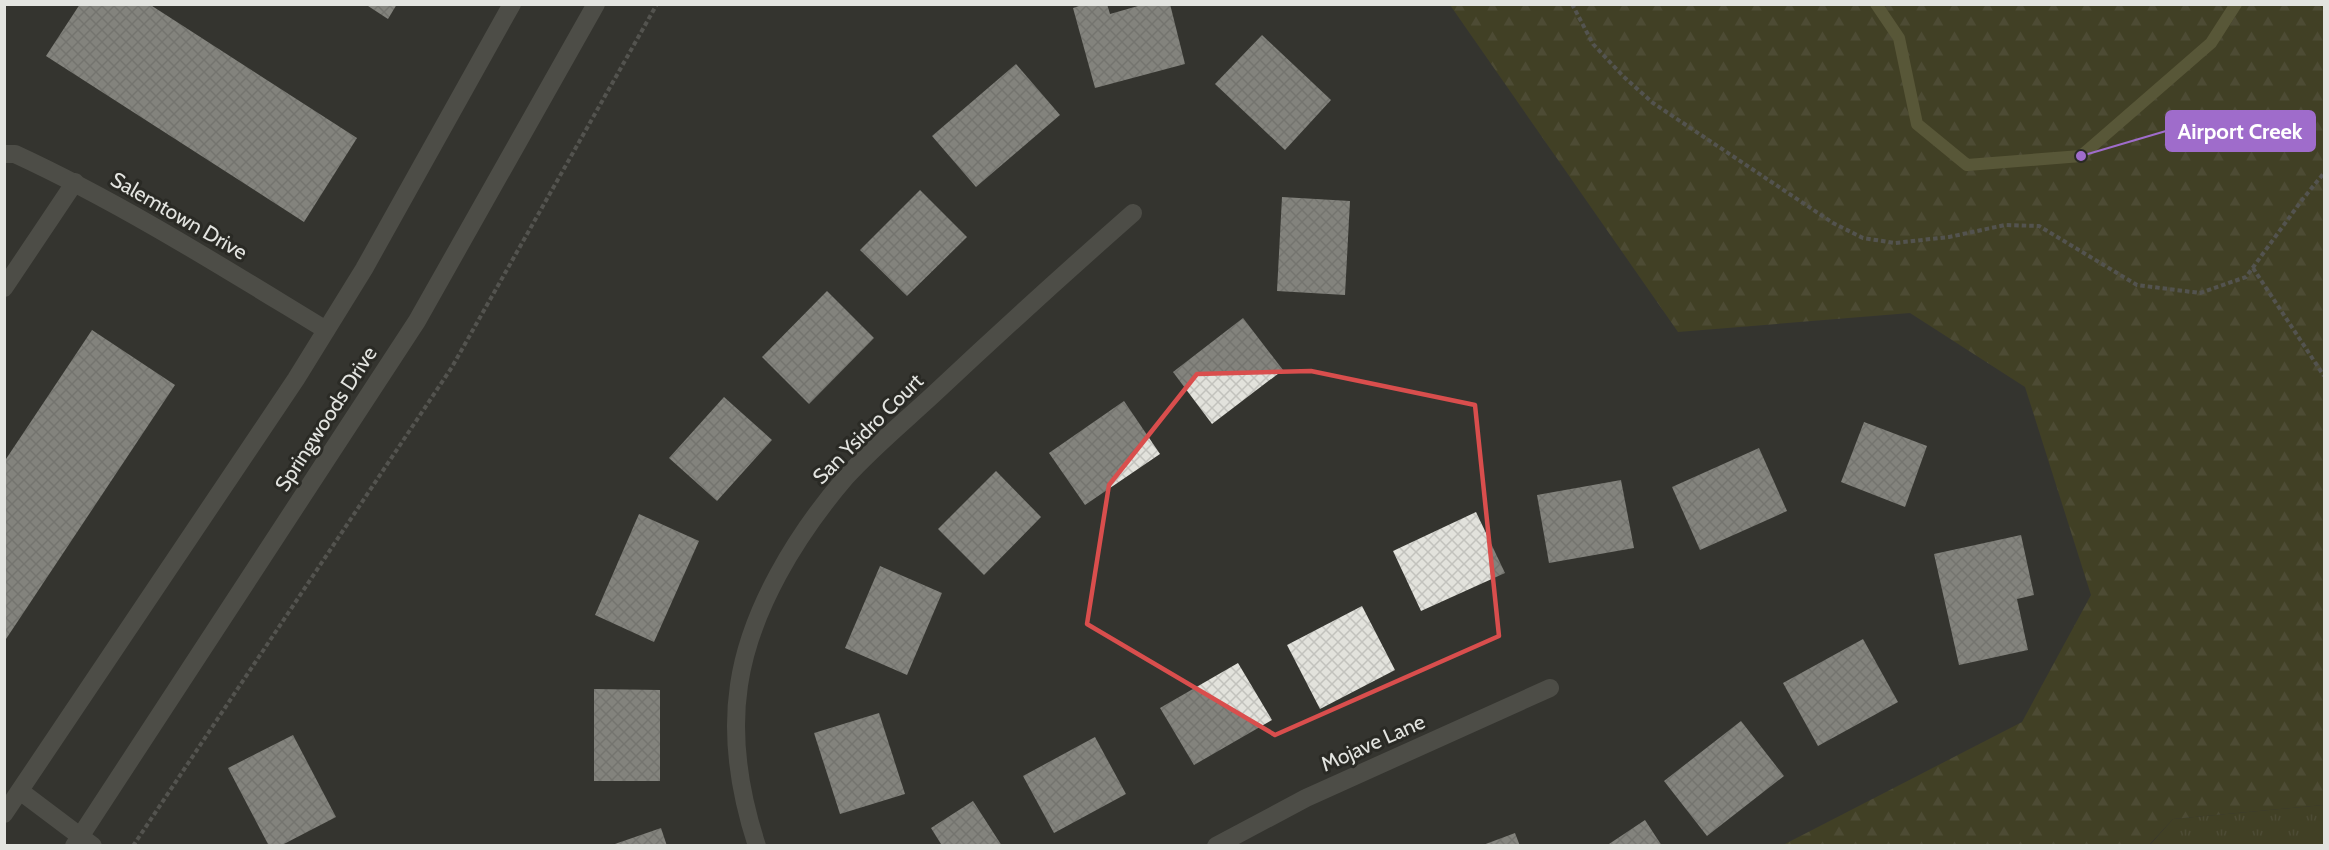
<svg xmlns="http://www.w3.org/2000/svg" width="2329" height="850" font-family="Cabin,sans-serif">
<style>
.grass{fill:url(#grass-tufts)}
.forest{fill:url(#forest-firs)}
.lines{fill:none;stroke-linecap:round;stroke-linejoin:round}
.stream{stroke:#848143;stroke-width:12}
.building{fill:url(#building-cross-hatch)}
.path{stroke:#797975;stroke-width:4;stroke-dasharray:4.5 3;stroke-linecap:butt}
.minor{stroke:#6b6b65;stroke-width:18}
.marked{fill:none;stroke:#d94e4d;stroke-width:4.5;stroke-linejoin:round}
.labels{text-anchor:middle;stroke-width:6;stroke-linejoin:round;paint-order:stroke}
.street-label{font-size:21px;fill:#e3e4e0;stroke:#2a2a25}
.leader{fill:none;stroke:#9f6ccb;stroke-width:2}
.callout-dot{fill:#9f6ccb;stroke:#2a2a25;stroke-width:2}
.callout{fill:#9f6ccb;stroke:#9f6ccb;stroke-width:2}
.callout-label{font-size:22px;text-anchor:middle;font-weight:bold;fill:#fff}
</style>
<defs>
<pattern id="grass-tufts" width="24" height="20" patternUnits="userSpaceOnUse" patternTransform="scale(1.5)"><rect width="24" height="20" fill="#514e1a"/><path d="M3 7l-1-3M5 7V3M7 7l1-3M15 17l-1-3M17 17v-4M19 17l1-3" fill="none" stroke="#6a673b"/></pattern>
<pattern id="forest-firs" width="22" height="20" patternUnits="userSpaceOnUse" patternTransform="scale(1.5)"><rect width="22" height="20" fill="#514e1a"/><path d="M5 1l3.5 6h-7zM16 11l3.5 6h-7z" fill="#6a673b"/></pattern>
<pattern id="building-cross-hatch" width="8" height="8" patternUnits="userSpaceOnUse" patternTransform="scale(1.5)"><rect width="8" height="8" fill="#e2e2dc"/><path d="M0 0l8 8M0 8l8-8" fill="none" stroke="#c2c2bd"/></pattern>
</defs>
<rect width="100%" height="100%" fill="#34342f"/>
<polygon class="grass" points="2324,805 2324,845 2149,846 2173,819"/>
<polygon class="forest" points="1450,5 2324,5 2324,805 2173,819 2149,845 1783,845 2022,722 2091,595 2025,387 1910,313 1678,332"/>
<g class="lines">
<polyline class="stream" points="1876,4 1899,38 1917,124 1967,165 2081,156 2211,43 2236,4"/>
</g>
<g class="building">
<polygon points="80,4 149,4 357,138 304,222 46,56"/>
<polygon points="365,4 397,4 388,19"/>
<polygon points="1085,4 1107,4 1110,14 1145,4 1170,4 1185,64 1095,88 1073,8"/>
<polygon points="1262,35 1331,100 1285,150 1215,84"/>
<polygon points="1016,64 1060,115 976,187 932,136"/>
<polygon points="920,190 967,237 907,296 860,250"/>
<polygon points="1282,197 1350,201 1345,295 1277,291"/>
<polygon points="827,291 874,338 809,404 762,357"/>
<polygon points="1243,318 1283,370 1212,424 1173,372"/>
<polygon points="92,330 175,385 4,642 4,462"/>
<polygon points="724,397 772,440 717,501 669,458"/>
<polygon points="1124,401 1160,454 1085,505 1049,453"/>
<polygon points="1864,422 1927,446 1905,507 1841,482"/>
<polygon points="1759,448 1787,511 1700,550 1672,487"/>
<polygon points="996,471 1041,517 984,575 938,529"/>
<polygon points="1621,480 1634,548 1549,563 1537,495"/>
<polygon points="1476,512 1505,573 1421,611 1393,551"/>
<polygon points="639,514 699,541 654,642 595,615"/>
<polygon points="2021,535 2034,595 2017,599 2028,650 1959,665 1934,554"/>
<polygon points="880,566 942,593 907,675 845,648"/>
<polygon points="1362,606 1395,670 1320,709 1287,645"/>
<polygon points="1863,639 1898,702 1818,746 1783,683"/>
<polygon points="1238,663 1272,720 1194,765 1160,708"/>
<polygon points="594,689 660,690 660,781 594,781"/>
<polygon points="879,713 905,794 840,814 814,733"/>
<polygon points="1741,721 1784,776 1707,836 1664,781"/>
<polygon points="293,735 336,817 280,846 269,846 228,768"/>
<polygon points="1095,737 1126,794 1054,833 1023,776"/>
<polygon points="973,801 1002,846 938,846 941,844 931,828"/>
<polygon points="1645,820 1662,846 1606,846"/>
<polygon points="661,828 667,846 612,846 612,845"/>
<polygon points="1515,833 1520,846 1483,846 1483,845"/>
</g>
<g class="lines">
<g class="path">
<polyline points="1572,4 1593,44 1623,76 1653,103 1833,223 1863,238 1895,243 1949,237 2005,225 2039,226 2137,285 2200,293 2246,277 2302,200 2324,173"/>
<polyline points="2253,268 2324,376"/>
<polyline points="133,846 452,367 657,4"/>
</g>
<g class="minor">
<path d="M4 154H15C123 204 224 268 326 330"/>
<polyline points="4,288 75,182"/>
<polyline points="20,791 93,846"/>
<polyline points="4,814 296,379 364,269 512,4"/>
<polyline points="74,846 417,321 596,4"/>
<path d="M757 846C740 794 731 738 739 685 750 610 797 534 846 477 872 448 906 420 935 393 1000 332 1066 272 1133 213"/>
<polyline points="1216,846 1306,798 1550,688"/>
</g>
</g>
<path d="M0 0H2329V850H0ZM1311 371 1475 405 1499 636 1275 735 1087 624 1109 485 1197 374Z" fill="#34342f" fill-opacity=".55" fill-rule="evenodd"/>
<path class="marked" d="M1311 371 1475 405 1499 636 1275 735 1087 624 1109 485 1197 374Z"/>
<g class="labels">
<g class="street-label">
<text transform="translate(179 216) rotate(30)" y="7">Salemtown Drive</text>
<text transform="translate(326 419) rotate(-57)" y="7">Springwoods Drive</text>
<text transform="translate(868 429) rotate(-45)" y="7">San Ysidro Court</text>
<text transform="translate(1373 743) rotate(-24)" y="7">Mojave Lane</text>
</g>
</g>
<path class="leader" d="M2081 156L2166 131"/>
<circle class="callout-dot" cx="2081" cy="156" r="6"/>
<rect class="callout" x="2166" y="111" width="149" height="40" rx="6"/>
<g class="callout-label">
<text x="2240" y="139">Airport Creek</text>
</g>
<rect width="2329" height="850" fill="none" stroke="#e3e4e0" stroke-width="12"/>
</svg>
